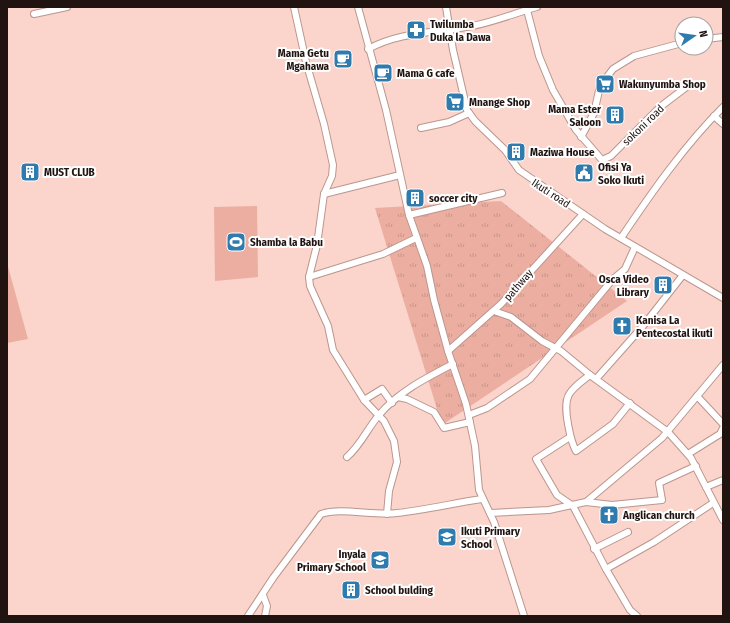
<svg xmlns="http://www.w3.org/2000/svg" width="730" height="623" font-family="'Fira Sans Condensed',sans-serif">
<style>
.grass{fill:url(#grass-tufts)}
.pitch{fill:#ecaea1}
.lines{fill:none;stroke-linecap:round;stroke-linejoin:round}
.street-casing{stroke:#ba968e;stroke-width:8}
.street{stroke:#fff;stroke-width:6}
.labels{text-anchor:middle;stroke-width:4;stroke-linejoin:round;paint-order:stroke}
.poi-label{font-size:11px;font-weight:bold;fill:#201310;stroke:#fff;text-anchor:start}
.street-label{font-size:11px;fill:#201310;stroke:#fff}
</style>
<defs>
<pattern id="grass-tufts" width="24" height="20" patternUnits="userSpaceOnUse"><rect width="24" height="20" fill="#ecaea1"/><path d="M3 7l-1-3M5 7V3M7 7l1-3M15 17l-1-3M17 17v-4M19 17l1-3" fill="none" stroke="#ca958a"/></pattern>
</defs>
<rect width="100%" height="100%" fill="#fbd4cb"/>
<polygon class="grass" points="501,201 627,301 442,425 375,208"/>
<g class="pitch">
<polygon points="257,206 258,277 215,281 214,207"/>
<polygon points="7,263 28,339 7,343"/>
</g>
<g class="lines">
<g class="street-casing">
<g id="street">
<polyline points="294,7 306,62 324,124 333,165 332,176 324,194 317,245 309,277 310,286 328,326 333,350 364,400 384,421 394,441 397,462 389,491 387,514"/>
<polyline points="358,7 386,110 409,215 427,266 434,300 448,351 466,404 475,446 479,490 494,522 524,616"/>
<polyline points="446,7 453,50 467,110 475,121 505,150 519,170 605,229 723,298"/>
<polyline points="527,10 539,56 553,90 576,130 602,160 611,156 660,107 689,85"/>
<polyline points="34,14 67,7"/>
<polyline points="706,39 723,37"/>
<path d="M368 49C401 31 437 33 472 26 494 22 515 13 537 7"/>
<polyline points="714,116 723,124"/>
<polyline points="421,128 449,122 469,113"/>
<polyline points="581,137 594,113 600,86 613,69 634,56 682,43"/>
<polyline points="324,194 400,175"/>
<polyline points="409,215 502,193"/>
<path d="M621 238C652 192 684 146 723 107"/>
<polyline points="309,277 383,254 416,238"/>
<polyline points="494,311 511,317 542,341 561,351 590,375 668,432 691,458 723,520"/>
<polyline points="448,351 501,304 583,214"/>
<path d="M590 375C567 392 563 396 568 424 570 435 571 442 576 451L613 424 630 403"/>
<polyline points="596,379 643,326 683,275"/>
<polyline points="697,396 723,424"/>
<polyline points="398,397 407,399 434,412 444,428 470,422"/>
<polyline points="364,400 382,389 392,403"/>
<polyline points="469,415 487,408 530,379 613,279 625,269 635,247"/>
<polyline points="570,437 536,459 557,495 573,506 606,569 630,610 637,616"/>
<polyline points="688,454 720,434 723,428"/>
<path d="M347 457C361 445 367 429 379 415 398 392 426 378 453 364"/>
<polyline points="706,487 723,480"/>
<polyline points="586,502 612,505 662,500 659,483 696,466"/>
<polyline points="490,513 549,510 586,502 662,438 723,365"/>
<polyline points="594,549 628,532"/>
<polyline points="606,569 654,542 713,503"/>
<polyline points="263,595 267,606 265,616"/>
<path d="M248 616 273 578 321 514C340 507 374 516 397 513 426 510 454 503 482 499"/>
</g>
</g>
<use href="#street" class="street"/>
</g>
<defs>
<g id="pharmacy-square" transform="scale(1)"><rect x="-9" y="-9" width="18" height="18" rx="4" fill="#307bae" stroke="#fff"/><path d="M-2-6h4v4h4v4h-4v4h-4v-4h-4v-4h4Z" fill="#fff"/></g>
<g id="cafe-square" transform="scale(1)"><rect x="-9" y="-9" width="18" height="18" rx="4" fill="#307bae" stroke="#fff"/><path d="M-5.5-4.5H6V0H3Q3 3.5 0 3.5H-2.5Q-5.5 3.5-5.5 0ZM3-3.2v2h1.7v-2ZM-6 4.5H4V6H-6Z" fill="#fff"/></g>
<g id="supermarket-square" transform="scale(1)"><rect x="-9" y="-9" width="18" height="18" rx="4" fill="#307bae" stroke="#fff"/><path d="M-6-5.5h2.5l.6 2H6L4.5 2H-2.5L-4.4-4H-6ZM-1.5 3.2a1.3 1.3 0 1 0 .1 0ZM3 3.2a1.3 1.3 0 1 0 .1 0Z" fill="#fff"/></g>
<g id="building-square" transform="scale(1)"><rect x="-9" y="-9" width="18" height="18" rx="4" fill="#307bae" stroke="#fff"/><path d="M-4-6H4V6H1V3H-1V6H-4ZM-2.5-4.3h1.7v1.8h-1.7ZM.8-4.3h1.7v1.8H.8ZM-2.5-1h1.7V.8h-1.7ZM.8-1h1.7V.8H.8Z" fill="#fff"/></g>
<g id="civic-square" transform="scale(1)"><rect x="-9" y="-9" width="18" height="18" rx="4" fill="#307bae" stroke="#fff"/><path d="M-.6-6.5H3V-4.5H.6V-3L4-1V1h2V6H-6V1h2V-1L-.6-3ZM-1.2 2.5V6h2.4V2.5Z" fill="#fff"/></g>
<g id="stadium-square" transform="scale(1)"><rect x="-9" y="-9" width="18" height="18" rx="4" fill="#307bae" stroke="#fff"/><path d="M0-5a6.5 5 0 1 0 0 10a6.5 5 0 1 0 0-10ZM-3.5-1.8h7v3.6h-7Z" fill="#fff"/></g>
<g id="church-square" transform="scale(1)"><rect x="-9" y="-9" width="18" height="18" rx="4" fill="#307bae" stroke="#fff"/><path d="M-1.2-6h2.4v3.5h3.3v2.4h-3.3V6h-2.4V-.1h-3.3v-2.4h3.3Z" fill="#fff"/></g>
<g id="school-square" transform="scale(1)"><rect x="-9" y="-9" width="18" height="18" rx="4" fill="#307bae" stroke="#fff"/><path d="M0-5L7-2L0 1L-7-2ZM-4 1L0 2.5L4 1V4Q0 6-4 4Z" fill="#fff"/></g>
</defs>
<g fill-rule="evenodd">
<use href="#pharmacy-square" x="416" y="30"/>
<use href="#cafe-square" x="343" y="59"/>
<use href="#cafe-square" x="383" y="73"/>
<use href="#supermarket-square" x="605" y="84"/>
<use href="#supermarket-square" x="455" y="102"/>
<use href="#building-square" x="615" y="115"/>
<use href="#building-square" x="516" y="152"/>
<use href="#building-square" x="30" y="172"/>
<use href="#civic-square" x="584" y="173"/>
<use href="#building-square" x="415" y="198"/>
<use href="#stadium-square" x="236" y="242"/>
<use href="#building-square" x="663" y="285"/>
<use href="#church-square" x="622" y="326"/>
<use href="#church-square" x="609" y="515"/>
<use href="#school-square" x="447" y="537"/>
<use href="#school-square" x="380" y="560"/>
<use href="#building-square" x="351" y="590"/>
</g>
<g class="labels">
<g class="poi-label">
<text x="430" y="28">Twilumba<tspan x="430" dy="13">Duka la Dawa</tspan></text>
<text x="329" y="57" text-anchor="end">Mama Getu<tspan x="329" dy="13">Mgahawa</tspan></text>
<text x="397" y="77">Mama G cafe</text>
<text x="619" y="88">Wakunyumba Shop</text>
<text x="469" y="106">Mnange Shop</text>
<text x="601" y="113" text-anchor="end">Mama Ester<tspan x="601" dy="13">Saloon</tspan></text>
<text x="530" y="156">Maziwa House</text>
<text x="598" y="171">Ofisi Ya<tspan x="598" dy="13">Soko Ikuti</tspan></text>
<text x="44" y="176">MUST CLUB</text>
<text x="429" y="202">soccer city</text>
<text x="250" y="246">Shamba la Babu</text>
<text x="649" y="283" text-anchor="end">Osca Video<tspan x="649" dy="13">Library</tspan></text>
<text x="636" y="324">Kanisa La<tspan x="636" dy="13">Pentecostal ikuti</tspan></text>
<text x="623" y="519">Anglican church</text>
<text x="461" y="535">Ikuti Primary<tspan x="461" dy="13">School</tspan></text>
<text x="366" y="558" text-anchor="end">Inyala<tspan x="366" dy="13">Primary School</tspan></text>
<text x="365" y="594">School bulding</text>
</g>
<g class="street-label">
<text transform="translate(643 125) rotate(-44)" y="4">sokoni road</text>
<text transform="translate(551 193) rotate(33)" y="4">Ikuti road</text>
<text transform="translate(518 285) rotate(-49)" y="4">pathway</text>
</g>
</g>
<rect width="730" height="623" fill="none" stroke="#201310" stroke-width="16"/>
<g transform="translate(694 36) rotate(77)"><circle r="19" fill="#ffffff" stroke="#a6a19f"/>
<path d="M0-3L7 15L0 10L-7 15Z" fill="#307bae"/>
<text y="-6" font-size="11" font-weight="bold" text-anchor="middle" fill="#201310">N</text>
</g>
</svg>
